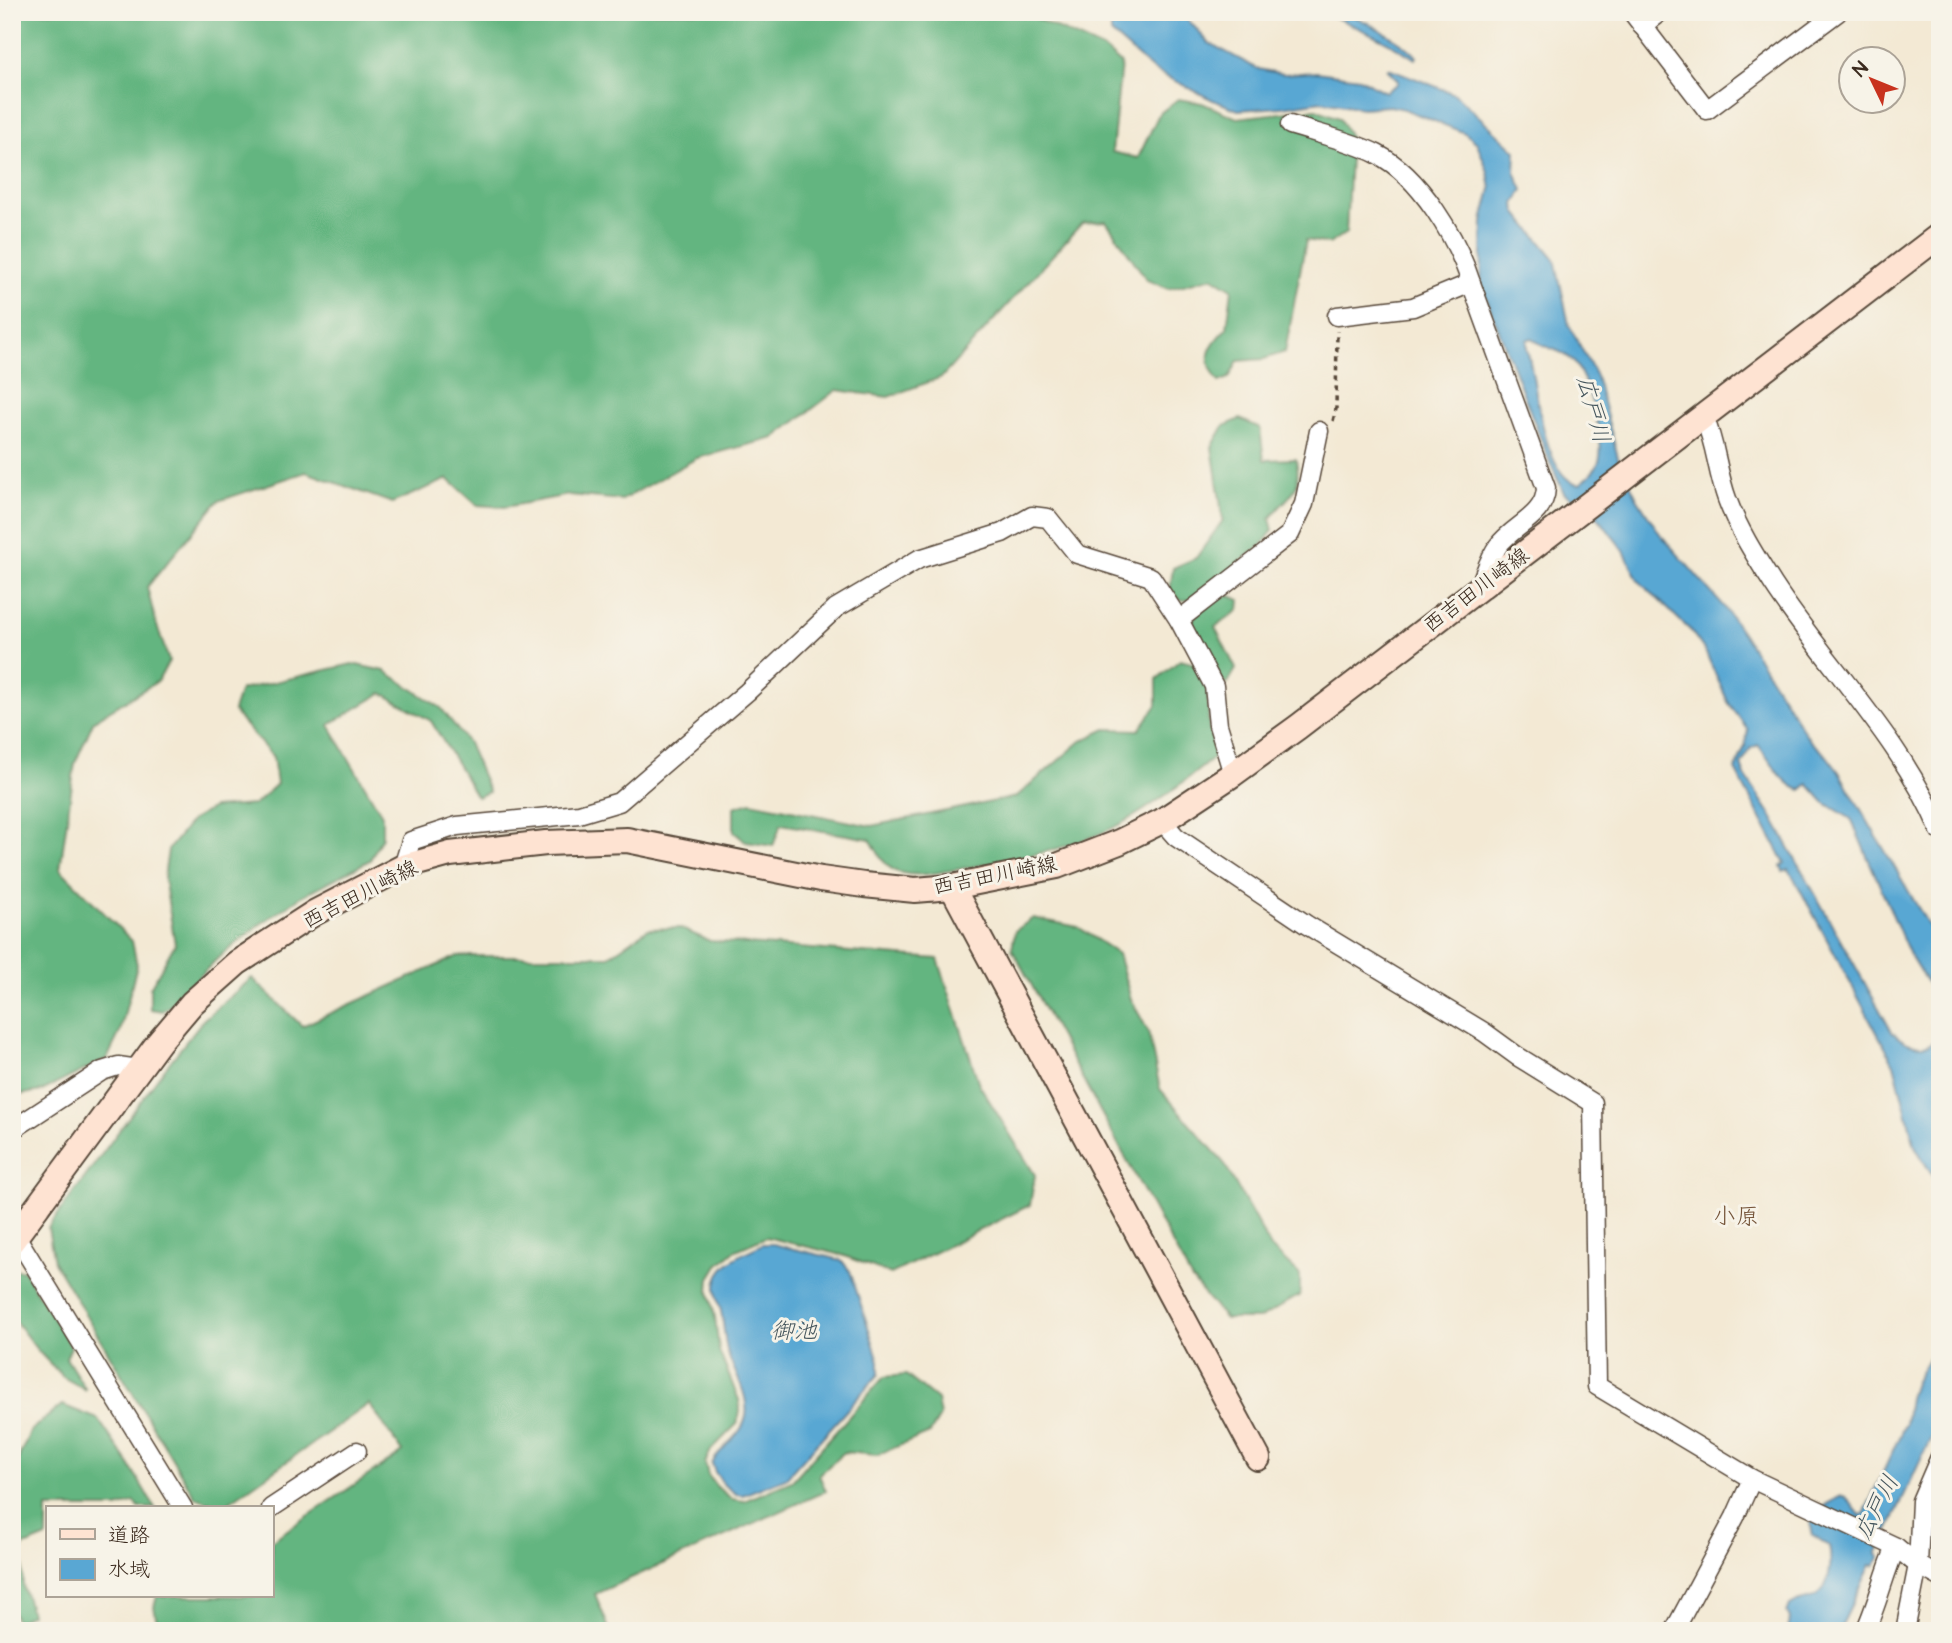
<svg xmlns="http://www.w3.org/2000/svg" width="1952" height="1643" font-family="'Architects Daughter','Klee One',sans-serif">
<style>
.forest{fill:#64b580;stroke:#50704f;stroke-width:2}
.water{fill:#59a7d3;stroke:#4a6878;stroke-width:2;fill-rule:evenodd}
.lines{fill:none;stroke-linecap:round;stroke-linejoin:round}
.street-casing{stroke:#574739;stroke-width:21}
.secondary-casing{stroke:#574739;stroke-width:28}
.path{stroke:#574739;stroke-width:3.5;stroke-dasharray:5 5;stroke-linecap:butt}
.street{stroke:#fff;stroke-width:18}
.secondary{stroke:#fee3d2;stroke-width:24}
.labels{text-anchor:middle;stroke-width:6;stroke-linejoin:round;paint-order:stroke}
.street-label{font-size:21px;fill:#3b2a1e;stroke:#f7f3e8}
.water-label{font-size:23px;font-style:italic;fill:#46565d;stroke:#f7f3e8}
.neighbourhood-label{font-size:23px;fill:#755439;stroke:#f7f3e8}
</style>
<rect width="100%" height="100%" fill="#f7f3e8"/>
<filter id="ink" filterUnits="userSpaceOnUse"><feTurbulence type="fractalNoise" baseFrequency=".0143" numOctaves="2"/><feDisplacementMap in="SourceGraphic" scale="14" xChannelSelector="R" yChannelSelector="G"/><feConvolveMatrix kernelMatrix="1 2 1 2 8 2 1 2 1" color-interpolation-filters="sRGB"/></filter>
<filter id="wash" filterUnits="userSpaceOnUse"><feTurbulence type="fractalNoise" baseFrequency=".00686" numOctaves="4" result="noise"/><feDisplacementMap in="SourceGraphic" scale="28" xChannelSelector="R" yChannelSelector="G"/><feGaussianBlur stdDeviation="1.57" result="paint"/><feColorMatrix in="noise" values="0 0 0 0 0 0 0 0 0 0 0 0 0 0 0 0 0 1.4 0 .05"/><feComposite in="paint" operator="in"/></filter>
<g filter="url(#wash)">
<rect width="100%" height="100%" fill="#f3e9d4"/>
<g class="forest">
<path d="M12 12H1022L1105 50 1121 64 1112 152 1138 158 1159 114 1178 99 1202 103 1237 118 1316 109 1339 118 1351 138 1346 233 1329 244 1306 240 1285 352 1264 359 1238 361 1229 378 1219 382C1202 359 1207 347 1227 328L1232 289 1213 277 1168 289 1147 280 1106 221 1082 223 942 377 888 397 837 390 774 438 697 458 622 500 569 495 505 507 477 505 448 479 392 503 306 472 218 501 147 587 155 620 169 661 158 681 94 720 75 763 60 869 132 941 137 965 120 1032 107 1059 42 1091 12 1096Z"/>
<path d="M1240 419 1260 428 1264 460 1296 459C1303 496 1288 493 1270 519L1273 530 1262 545 1191 600H1180L1170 590 1173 568 1196 558 1223 520 1212 447 1224 426Z"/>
<polygon points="1229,595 1240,600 1239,610 1215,627 1236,669 1227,684 1218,681 1191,631 1194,616 1216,597"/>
<path d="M1180 660 1196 664 1207 686 1209 727 1217 755C1188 779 1159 802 1126 821 1080 847 1023 858 971 867 950 870 923 878 902 873 885 870 878 852 870 839L781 824 773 846 746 842 734 832V807L751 802 871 826 1016 797 1081 741 1106 729 1139 730 1157 705V679Z"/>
<polygon points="352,664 385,671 441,708 468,743 489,792 477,797 431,721 382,693 329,725 382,815 382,837 370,860 302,896 259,925 218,958 170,1006 162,1011 150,1009 150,988 175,944 164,878 168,850 192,820 213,808 254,805 277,784 273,757 233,711 240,690"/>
<polygon points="1033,918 1078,927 1118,954 1131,999 1148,1031 1160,1089 1224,1163 1271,1248 1300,1275 1300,1295 1259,1319 1225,1319 1192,1280 1012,949 1015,931"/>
<polygon points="679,928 710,941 938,959 979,1084 1035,1175 1030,1205 891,1274 842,1255 766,1237 734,1251 718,1265 710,1278 709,1292 715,1317 719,1351 739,1400 740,1411 737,1424 711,1450 705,1463 708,1475 717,1487 732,1499 744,1501 792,1481 884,1377 906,1375 937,1400 940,1416 930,1433 877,1455 844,1452 819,1475 826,1491 595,1594 610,1631 159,1631 154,1607 157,1596 271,1596 271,1541 403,1452 369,1404 222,1507 195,1497 54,1262 48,1228 159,1076 203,1020 252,978 302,1026 458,956 609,956 648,929"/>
<polygon points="12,1270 23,1270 71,1347 66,1358 86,1390 63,1377 38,1351 12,1317"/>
<polygon points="62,1405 98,1419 129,1464 155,1508 139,1508 135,1502 118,1508 47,1508 47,1537 22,1547 23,1585 31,1614 17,1622 12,1611 12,1465 17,1461 31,1430"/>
</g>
<g class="water">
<path d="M1106 12H1181L1209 43 1258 69 1284 74 1317 72 1359 78 1385 92 1398 83 1397 79 1387 69 1389 68 1455 94 1516 151 1515 172 1523 190 1515 204 1516 212 1555 259 1569 325 1596 376 1619 461 1637 498 1660 534 1724 607 1743 634 1811 742 1826 755 1839 772 1940 945V1004L1910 955 1851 819 1824 802 1808 784 1801 790C1784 786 1769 759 1758 745L1751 748 1741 765 1744 774 1771 815 1892 1032C1906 1046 1932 1055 1940 1031V1189L1915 1146 1894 1064 1789 869 1783 871 1781 866 1785 863 1735 770 1745 746 1748 730 1728 702 1705 651 1691 631 1638 580 1624 551 1596 515 1564 493 1549 460 1481 284 1483 221 1491 189 1488 172 1477 143 1465 133 1404 109 1390 106 1362 108 1322 101 1282 107 1238 110 1213 100 1153 70 1111 33V23ZM1532 338C1545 350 1561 348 1573 361 1588 378 1607 443 1598 464 1594 472 1586 479 1580 484 1576 483 1572 483 1569 480 1542 462 1536 380 1527 349V340Z"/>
<path d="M1324 12C1331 12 1339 11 1346 13 1364 20 1407 43 1417 57L1415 59C1387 39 1355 27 1324 12Z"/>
<path d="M763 1244H773L841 1260 850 1271 879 1361V1374L786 1478 743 1495 736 1494 724 1485 715 1472 712 1464C720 1446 743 1436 746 1416 749 1398 737 1376 730 1360 724 1345 725 1332 722 1317 721 1308 717 1299 716 1290 714 1264 744 1253 763 1244Z"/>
<path d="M1940 1338V1418L1877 1554 1880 1556 1875 1566 1871 1565 1839 1631H1788L1790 1619 1787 1613 1790 1605C1798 1600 1810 1600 1817 1595 1831 1586 1832 1560 1829 1546L1813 1535 1810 1523C1817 1510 1829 1501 1842 1496L1846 1497 1860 1515 1864 1514 1905 1424 1909 1398 1914 1383Z"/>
</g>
</g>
<g filter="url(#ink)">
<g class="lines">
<g class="street-casing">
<g id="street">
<polyline points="1632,12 1707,110 1838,12"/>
<polyline points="1642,26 1660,12"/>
<path d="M1290 125C1318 134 1351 141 1377 154 1420 176 1457 238 1471 283L1413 307 1337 316"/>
<path d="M1471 283 1546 488C1545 517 1513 525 1498 546 1489 558 1485 574 1479 587"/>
<path d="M1704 417C1716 444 1717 472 1727 499 1738 529 1756 557 1773 584 1827 667 1901 738 1940 831"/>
<polyline points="1179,620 1290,534 1304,504 1319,431"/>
<polyline points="1162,821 1176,837 1307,925 1484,1032 1517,1056 1593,1103 1597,1386 1752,1479 1896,1547 1918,1565 1940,1577"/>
<polyline points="403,867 411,841 457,826 579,814 619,802 747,692 836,608 919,559 1002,533 1032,516 1048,518 1077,554 1151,577 1179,620 1214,686 1218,725 1233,774"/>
<polyline points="12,1130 102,1071 118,1066 139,1069"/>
<polyline points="16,1236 183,1508"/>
<polyline points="271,1508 357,1451"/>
<polyline points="1674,1631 1735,1517 1752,1479"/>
<path d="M1865 1631C1878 1603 1884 1574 1896 1547"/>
<polyline points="1905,1631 1918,1565 1921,1501 1940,1457"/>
</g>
</g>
<g class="secondary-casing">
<g id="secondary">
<polyline points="952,887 1258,1458"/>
<polyline points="12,1241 159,1042 192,1003 237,963 314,913 403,867 450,854 546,843 627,840 821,879 864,885 915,890 952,887 1057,866 1119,842 1162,821 1233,774 1298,727 1940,235"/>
</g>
</g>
<polyline class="path" points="1333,421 1336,409 1337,331"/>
<use href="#street" class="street"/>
<use href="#secondary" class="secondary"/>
</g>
</g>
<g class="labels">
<g class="street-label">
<text transform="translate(1476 590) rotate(-37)" y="7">西吉田川崎線</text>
<text transform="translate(995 875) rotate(-11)" y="7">西吉田川崎線</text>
<text transform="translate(360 894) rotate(-27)" y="7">西吉田川崎線</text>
</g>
<g class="water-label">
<text transform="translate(1594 409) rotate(75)" y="8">広戸川</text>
<text x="794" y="1338">御池</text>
<text transform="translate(1876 1507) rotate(-63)" y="8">広戸川</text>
</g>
<g class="neighbourhood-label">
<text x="1736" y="1224">小原</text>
</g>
</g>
<rect width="1952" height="1643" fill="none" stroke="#f7f3e8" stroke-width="42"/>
<rect x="46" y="1506" width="228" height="91" fill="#f7f3e8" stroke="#aca397" stroke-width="2"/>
<rect x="60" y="1529" width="35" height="10" fill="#fee3d2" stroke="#aca397" stroke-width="2"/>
<text x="108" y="1542" font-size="21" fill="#3b2a1e">道路</text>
<rect x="60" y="1559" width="35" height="21" fill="#59a7d3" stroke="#aca397" stroke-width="2"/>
<text x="108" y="1576" font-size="21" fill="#3b2a1e">水域</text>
<g transform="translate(1872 80) rotate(313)"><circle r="33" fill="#f7f3e8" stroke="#aca397" stroke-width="2"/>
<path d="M0-5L12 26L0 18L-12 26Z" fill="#c8321e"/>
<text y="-10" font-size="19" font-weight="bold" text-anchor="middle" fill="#3b2a1e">N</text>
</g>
</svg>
